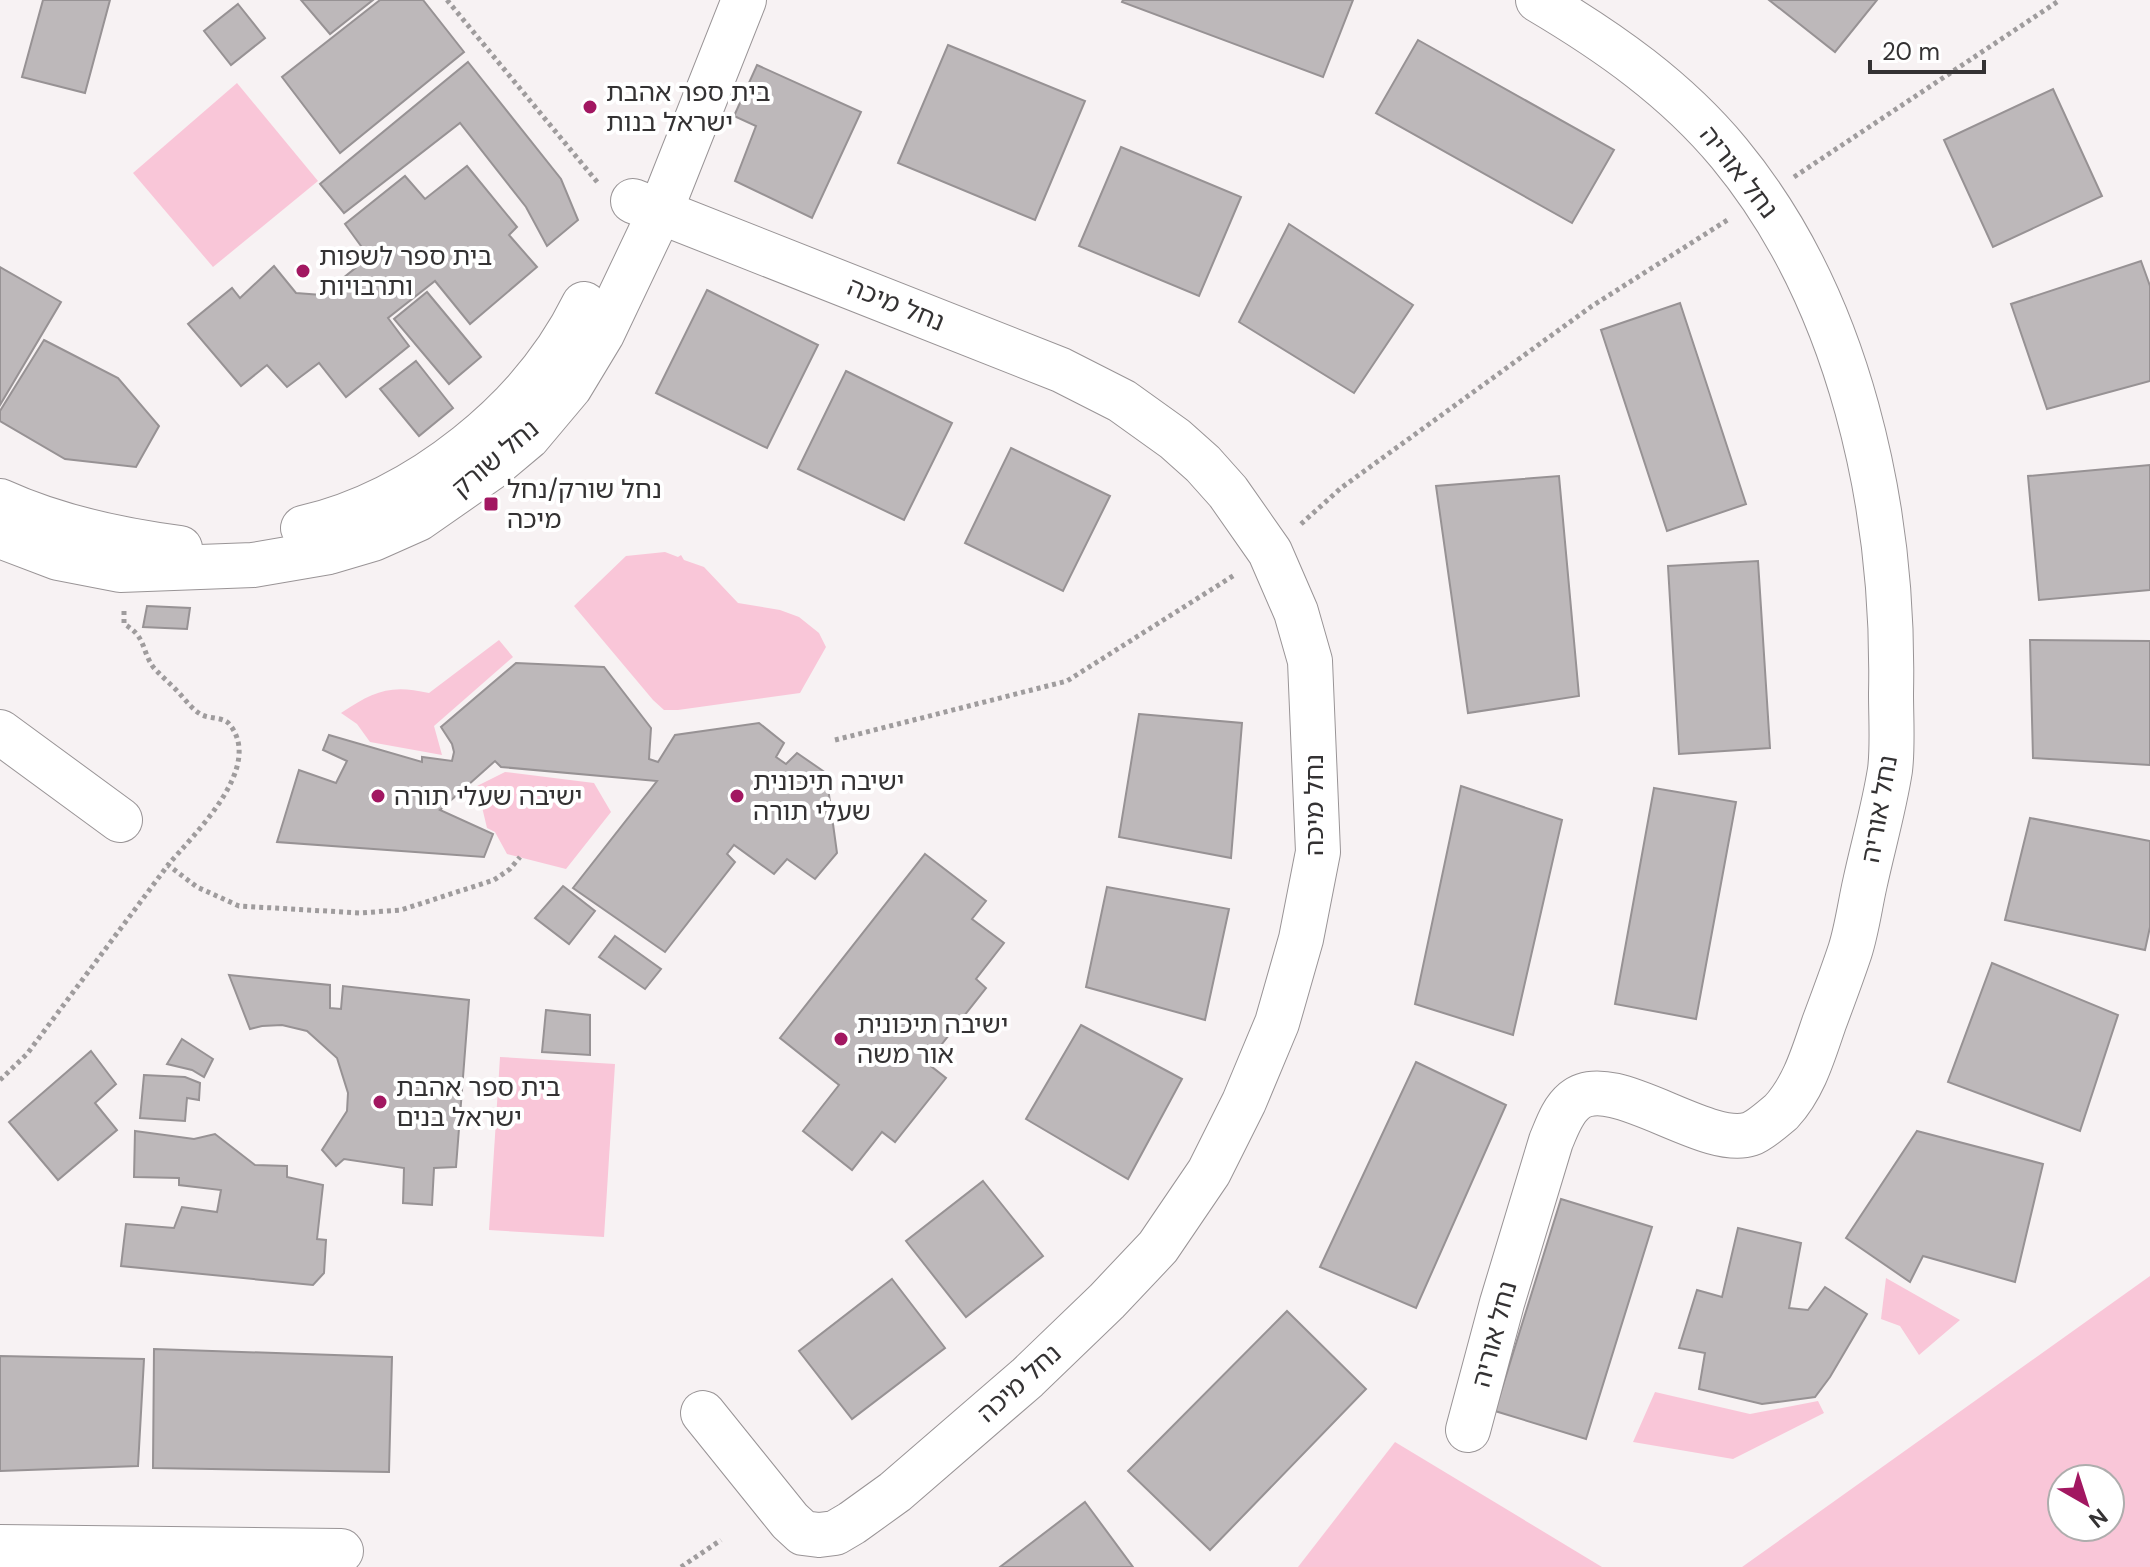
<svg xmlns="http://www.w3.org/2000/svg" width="2150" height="1567" font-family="'DM Sans','Noto Sans Hebrew',sans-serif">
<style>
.green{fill:#f9c6d8;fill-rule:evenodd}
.building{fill:#bdb8ba;stroke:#979294;stroke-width:2}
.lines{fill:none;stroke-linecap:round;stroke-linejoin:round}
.minor-casing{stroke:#999496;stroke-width:46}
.path{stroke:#9f9c9d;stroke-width:5;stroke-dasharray:4 4;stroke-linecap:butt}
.minor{stroke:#fff;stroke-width:44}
.poi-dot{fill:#a21761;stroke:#fff;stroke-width:3}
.labels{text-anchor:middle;stroke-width:8;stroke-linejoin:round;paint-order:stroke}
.poi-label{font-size:26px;fill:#343233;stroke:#fff;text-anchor:start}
.street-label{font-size:26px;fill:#343233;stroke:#fff}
</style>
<rect width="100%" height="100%" fill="#f7f2f3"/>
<g class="green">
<polygon points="237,83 318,181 213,267 133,173"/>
<polygon points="665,552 678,557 681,555 684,560 704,567 738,603 780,610 799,617 819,633 826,647 800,693 678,710 664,710 653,700 574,606 626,556"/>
<path d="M499 640 513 657 434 726 442 755 370 742 357 724 341 713C374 691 390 684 429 693Z"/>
<polygon points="505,772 594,783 611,812 566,869 507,854 495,832 487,828 477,786"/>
<polygon points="500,1057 615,1064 604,1237 489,1230"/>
<path d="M2150 1276V1567H1742ZM2062 1479H2110V1527H2062Z"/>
<polygon points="1886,1278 1960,1320 1919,1355 1900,1326 1881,1319"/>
<polygon points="1655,1392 1750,1414 1818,1401 1824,1413 1733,1459 1633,1442"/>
<polygon points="1395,1442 1602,1567 1298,1567"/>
</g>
<g class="building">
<polygon points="43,0 110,0 85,93 22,77"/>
<polygon points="301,0 373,0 330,34"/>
<polygon points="380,0 423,0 464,52 340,153 282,77"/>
<polygon points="1123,0 1353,0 1323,77 1122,2"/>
<polygon points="1769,0 1877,0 1835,52"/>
<polygon points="238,4 265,38 231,65 204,31"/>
<polygon points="1418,40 1614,150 1572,223 1376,113"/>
<polygon points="948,45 1085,101 1035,220 898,163"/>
<polygon points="468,62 561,179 578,220 547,246 526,207 460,123 344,213 320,184"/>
<polygon points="757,65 861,112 812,218 735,181 756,126 734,116"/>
<polygon points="2053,89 2102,196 1993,247 1944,140"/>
<polygon points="1121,147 1241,197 1199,296 1079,246"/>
<polygon points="467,166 517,227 509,235 537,267 470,324 435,281 388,318 409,346 346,397 319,363 287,387 267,365 241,386 188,324 232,288 240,298 274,266 296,293 322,295 369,257 345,224 405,176 425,199"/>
<polygon points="1289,224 1413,305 1354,393 1239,322"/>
<polygon points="2141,261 2150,286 2150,381 2047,409 2011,304"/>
<polygon points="0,267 61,302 0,405"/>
<polygon points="707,290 818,345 767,448 656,393"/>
<polygon points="427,292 481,357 449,384 394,319"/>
<polygon points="1680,303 1746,504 1667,531 1601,330"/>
<polygon points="44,340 118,378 159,426 136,467 65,459 0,421 0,411"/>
<polygon points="416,361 453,408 419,436 380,389"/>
<polygon points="846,371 952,423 904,520 798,469"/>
<polygon points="1011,448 1110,496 1063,591 965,543"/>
<polygon points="2150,465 2150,590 2039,600 2028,476"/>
<polygon points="1559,476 1579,696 1468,713 1436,486"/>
<polygon points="1758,561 1770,748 1679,754 1668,566"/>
<polygon points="147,606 190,608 187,629 143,627"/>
<polygon points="2030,640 2150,641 2150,765 2033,758"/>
<polygon points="516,663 604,667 651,728 649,759 658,762 675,735 759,723 784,743 776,757 786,764 797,753 826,773 837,853 815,879 787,859 774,874 734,845 727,854 735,862 665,952 573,888 657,781 501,767 495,761 440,810 493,834 484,857 277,842 299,770 336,783 347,761 323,750 329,735 422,762 422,757 452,761 454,752 452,744 441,727"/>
<polygon points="1139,714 1242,723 1231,858 1119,837"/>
<polygon points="1461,786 1562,820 1513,1035 1415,1004"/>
<polygon points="1654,788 1736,802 1696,1019 1615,1004"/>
<polygon points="2030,818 2150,841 2150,927 2145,950 2005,920"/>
<polygon points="925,854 986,901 972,919 1004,943 976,979 986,988 927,1063 946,1078 895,1142 882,1132 852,1170 803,1131 839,1085 780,1038"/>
<polygon points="563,886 595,911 569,944 535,918"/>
<polygon points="1107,887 1229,909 1205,1020 1086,987"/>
<polygon points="615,936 661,969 645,989 599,957"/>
<polygon points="1992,963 2118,1015 2080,1131 1948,1082"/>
<polygon points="229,975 330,985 330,1008 341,1009 343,986 469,1000 456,1167 434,1168 432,1205 403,1203 404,1168 344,1159 336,1166 322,1150 347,1111 348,1093 337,1058 307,1031 282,1025 262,1026 250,1029"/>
<polygon points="546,1010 590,1015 590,1055 542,1052"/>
<polygon points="1081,1025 1182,1079 1128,1179 1026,1119"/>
<polygon points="182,1039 213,1059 204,1077 192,1070 167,1064"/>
<polygon points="91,1051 116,1084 95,1103 117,1130 58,1180 9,1122"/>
<polygon points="1416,1062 1506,1105 1416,1308 1320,1267"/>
<polygon points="144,1075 185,1077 200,1083 199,1100 187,1098 185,1121 140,1118"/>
<polygon points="135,1131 194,1139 215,1134 255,1165 287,1166 287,1177 323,1185 317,1239 326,1240 324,1273 313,1285 121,1266 126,1224 174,1228 182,1207 217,1212 221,1190 179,1185 179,1178 134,1177"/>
<polygon points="1917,1131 2043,1164 2015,1282 1923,1256 1910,1282 1846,1238"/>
<polygon points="983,1181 1043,1256 966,1317 906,1241"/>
<polygon points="1561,1199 1652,1227 1586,1439 1495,1411"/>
<polygon points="1738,1228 1801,1243 1789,1308 1808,1310 1825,1287 1867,1314 1830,1377 1815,1397 1762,1404 1699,1389 1705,1353 1679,1348 1697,1290 1722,1297"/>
<polygon points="892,1279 945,1348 852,1419 799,1351"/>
<polygon points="1287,1311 1366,1389 1210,1550 1128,1471"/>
<polygon points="154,1349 392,1357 389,1472 153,1468"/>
<polygon points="0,1356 144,1359 138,1466 0,1471"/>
<polygon points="1085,1502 1133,1567 1000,1567"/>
</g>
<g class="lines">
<g class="minor-casing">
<g id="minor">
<polyline points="633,201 1061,370 1122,401 1175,439 1203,464 1228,492 1270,552 1296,612 1310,661 1318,852 1301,939 1277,1023 1244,1102 1209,1172 1158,1247 1107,1301 1027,1378 895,1492 852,1523 835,1533 819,1535 803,1533 790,1521 703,1413"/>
<path d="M0 501C57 527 118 540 180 548"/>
<path d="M303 528C418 501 532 410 584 304"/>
<polyline points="0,536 58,558 120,570 253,565 329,552 373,539 418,519 491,468 528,437 570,387 602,334 660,212 744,0"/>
<polyline points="0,732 120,820"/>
<path d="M1468 1430 1502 1303 1551 1141C1557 1127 1562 1111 1574 1101 1611 1069 1705 1149 1750 1134 1759 1131 1774 1118 1781 1112 1804 1087 1813 1055 1824 1023 1833 999 1842 975 1850 951 1857 929 1860 905 1865 883 1873 846 1884 808 1890 770 1893 746 1891 719 1891 694 1895 508 1850 299 1729 153 1676 89 1609 42 1538 0"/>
<polyline points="0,1547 341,1551"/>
</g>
</g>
<g class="path">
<polyline points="447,0 598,183"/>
<polyline points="1794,177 2060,0"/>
<polyline points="1301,524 1341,488 1592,306 1729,219"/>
<path d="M124 611V624C147 637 141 651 154 668 162 677 172 685 180 694 187 702 193 710 202 715 211 719 225 717 230 725 264 768 194 834 168 865"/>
<polyline points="835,740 1067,681 1236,574"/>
<polyline points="0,1080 27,1054 168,865 197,887 239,906 360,913 401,910 494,880 510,869 520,857"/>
<polyline points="681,1567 721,1540"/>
</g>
<use href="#minor" class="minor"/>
</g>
<g class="poi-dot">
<circle cx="590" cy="107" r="8"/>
<circle cx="303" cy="271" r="8"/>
<rect x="483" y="496" width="16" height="16" rx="4"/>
<circle cx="378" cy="796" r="8"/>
<circle cx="737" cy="796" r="8"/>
<circle cx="841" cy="1039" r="8"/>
<circle cx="380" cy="1102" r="8"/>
</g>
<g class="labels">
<g class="poi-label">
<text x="606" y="101">בית ספר אהבת<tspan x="606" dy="30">ישראל בנות</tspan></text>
<text x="319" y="265">בית ספר לשפות<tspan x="319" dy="30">ותרבויות</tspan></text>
<text x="507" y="498">נחל שורק/נחל<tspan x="507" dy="30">מיכה</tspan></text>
<text x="753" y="790">ישיבה תיכונית<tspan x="753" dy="30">שעלי תורה</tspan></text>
<text x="394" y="805">ישיבה שעלי תורה</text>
<text x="857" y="1033">ישיבה תיכונית<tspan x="857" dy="30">אור משה</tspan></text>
<text x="396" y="1096">בית ספר אהבת<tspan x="396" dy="30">ישראל בנים</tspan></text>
</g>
<g class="street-label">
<text transform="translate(1739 172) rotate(52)" y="9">נחל אוריה</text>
<text transform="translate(896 304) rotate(22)" y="9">נחל מיכה</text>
<text transform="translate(495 458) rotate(-40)" y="9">נחל שורק</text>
<text transform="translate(1314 805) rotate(-90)" y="9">נחל מיכה</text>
<text transform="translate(1879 809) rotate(-80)" y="9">נחל אוריה</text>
<text transform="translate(1494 1334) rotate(-75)" y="9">נחל אוריה</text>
<text transform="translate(1019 1383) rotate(-42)" y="9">נחל מיכה</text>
</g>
</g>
<g transform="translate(2086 1503) rotate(141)"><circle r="38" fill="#ffffff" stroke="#aeadad" stroke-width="2"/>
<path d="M0-6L14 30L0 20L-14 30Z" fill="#a21761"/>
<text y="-12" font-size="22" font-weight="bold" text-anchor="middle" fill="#343233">N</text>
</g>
<path d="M1870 60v12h114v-12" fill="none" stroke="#343233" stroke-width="4"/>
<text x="1882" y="60" font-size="24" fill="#343233" stroke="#ffffff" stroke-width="6" paint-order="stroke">20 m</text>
</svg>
